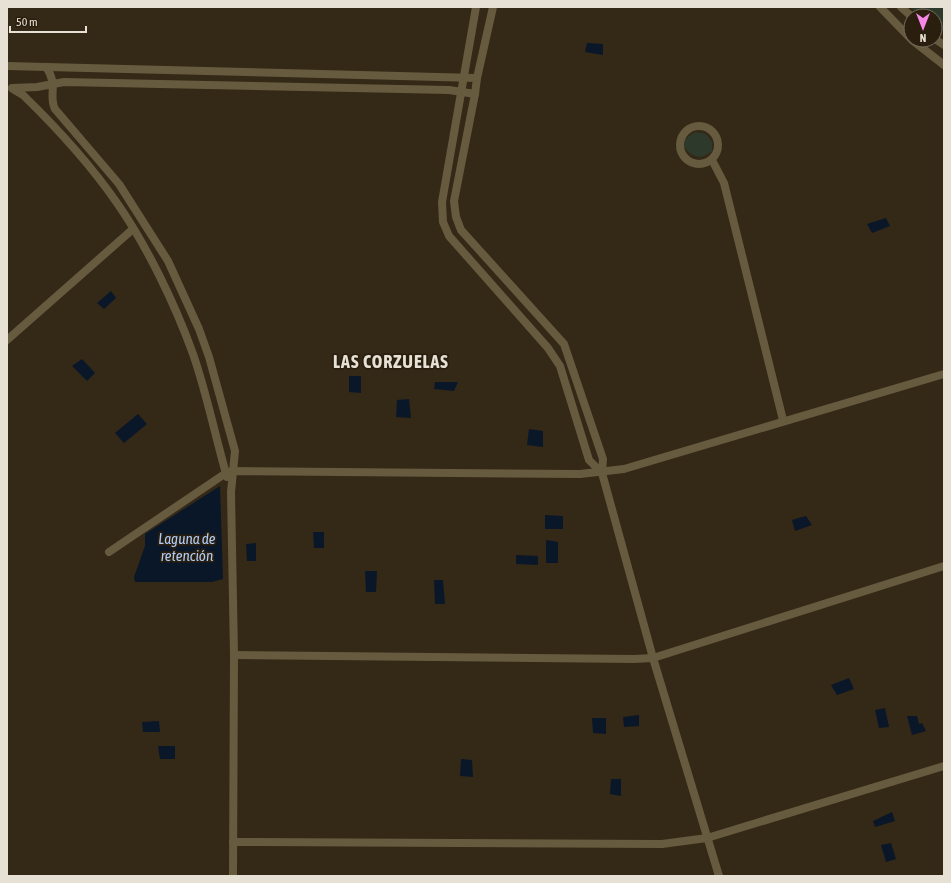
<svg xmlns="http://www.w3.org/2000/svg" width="951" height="883" font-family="'Asap Condensed',sans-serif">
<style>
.green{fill:#2d3a2b}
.water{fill:#0a1729}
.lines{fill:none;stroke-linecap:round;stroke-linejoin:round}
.street{stroke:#665b3e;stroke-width:8}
.labels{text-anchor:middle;stroke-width:3.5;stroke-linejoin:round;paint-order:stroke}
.water-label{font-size:15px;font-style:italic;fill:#afcdfa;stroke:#2a1f0e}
.district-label{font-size:18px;font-weight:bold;letter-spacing:1px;fill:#e7e0d5;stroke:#2a1f0e}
</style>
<rect width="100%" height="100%" fill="#342817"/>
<g class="green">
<polygon points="911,7 944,7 944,30 935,30 935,16 920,16"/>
<path d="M695 132 706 134 712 142V151C701 160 693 158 684 147L685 139Z"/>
</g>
<g class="water">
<polygon points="587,43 603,44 603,55 585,52"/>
<polygon points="886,218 890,226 872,233 867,224"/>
<polygon points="111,291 116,298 104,309 97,303"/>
<polygon points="82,359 95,373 87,381 72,366"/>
<polygon points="349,376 361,376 361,393 349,392"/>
<polygon points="435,382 458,382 454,391 434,389"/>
<polygon points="409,399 411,418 396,417 397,400"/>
<polygon points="138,414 147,424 124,443 115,433"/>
<polygon points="529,429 543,431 543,447 527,445"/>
<polygon points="220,486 223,579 212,582 135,582 134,577 145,546 145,534"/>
<polygon points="545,515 563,516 563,529 545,529"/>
<polygon points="806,516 812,525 795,531 792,520"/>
<polygon points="313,532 324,532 324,548 314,548"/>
<polygon points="546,540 558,542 558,563 546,563"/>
<polygon points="256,543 256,561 247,561 246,544"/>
<polygon points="516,555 538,556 538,565 516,564"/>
<polygon points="365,571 377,571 376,592 366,592"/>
<polygon points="434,580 443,580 445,604 435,604"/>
<polygon points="849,678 854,689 837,695 831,685"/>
<polygon points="885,708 889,727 879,728 875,710"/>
<polygon points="639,715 639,726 624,727 623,717"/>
<polygon points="907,716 917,716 919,724 922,723 926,731 912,735"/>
<polygon points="592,718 606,718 606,734 593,733"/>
<polygon points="159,721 160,732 143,732 142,722"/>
<polygon points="158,746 175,746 175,759 160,759"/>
<polygon points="461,759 472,760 473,777 460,776"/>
<polygon points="611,779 621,779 621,796 610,794"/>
<polygon points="892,812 895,821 875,827 873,821"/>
<polygon points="891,843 896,859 886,862 881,845"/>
</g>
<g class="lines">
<g class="street">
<polyline points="880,7 911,39"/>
<polyline points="901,7 911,16"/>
<polyline points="935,39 944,45"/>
<polyline points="912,40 944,65"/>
<polyline points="7,66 477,78 475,94 449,90 64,82 37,87 12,88"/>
<path d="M46 67C59 85 48 96 55 109L119 184 168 261 199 329 209 357 235 451 231 492 234 655 233 876"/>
<polyline points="477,78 493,7"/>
<path d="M13 89 23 95C57 128 90 164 117 203 147 246 175 304 193 354 207 394 215 436 227 477"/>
<polyline points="475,94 454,201 456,217 461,230 564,344 603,459 602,473 589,460 560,366 548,348 449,236 443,222 442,202 476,7"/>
<circle cx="699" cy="145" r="19"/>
<polyline points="712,160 724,183 783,420"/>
<polyline points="7,340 133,229"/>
<polyline points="602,473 653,658 719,876"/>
<polyline points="109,552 226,473 233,471 580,474 624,469 944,374"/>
<polyline points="234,655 634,659 653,658 944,566"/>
<polyline points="233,842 662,844 707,838 944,766"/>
</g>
</g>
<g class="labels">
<g class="water-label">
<text x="187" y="544">Laguna de<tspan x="187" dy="17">retención</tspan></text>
</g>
<g class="district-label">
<text x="391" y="368">LAS CORZUELAS</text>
</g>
</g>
<rect width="951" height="883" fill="none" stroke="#e7e0d5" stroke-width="16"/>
<g transform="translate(923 28) rotate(180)"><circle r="19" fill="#2a1f0e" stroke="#766c5e"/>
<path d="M0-3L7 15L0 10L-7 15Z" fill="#f987e8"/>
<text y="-6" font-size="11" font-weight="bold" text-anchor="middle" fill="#e7e0d5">N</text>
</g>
<path d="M10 26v6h76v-6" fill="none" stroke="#e7e0d5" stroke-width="2"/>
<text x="16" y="26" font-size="12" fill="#e7e0d5" stroke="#2a1f0e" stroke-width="3" paint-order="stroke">50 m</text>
</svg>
